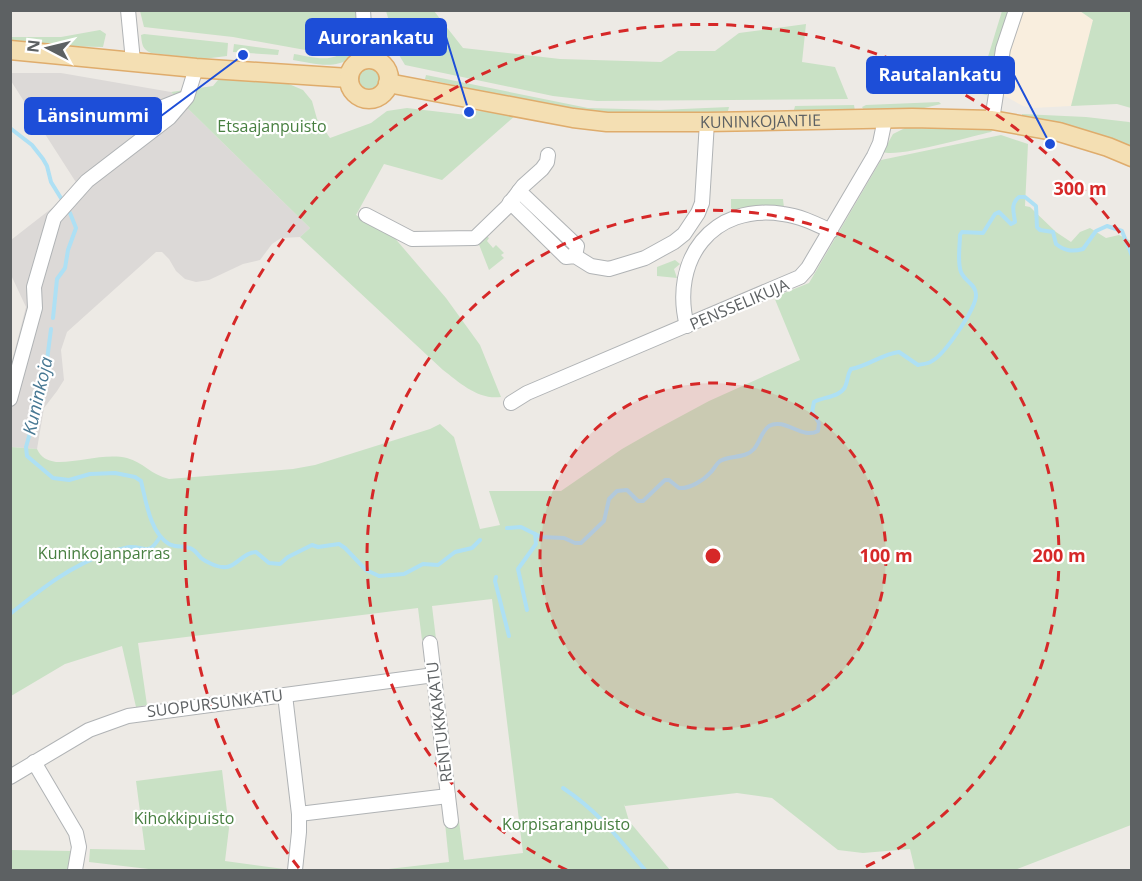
<svg xmlns="http://www.w3.org/2000/svg" width="1142" height="881" font-family="'Open Sans',sans-serif">
<style>
.commercial{fill:#f9eede}
.industrial{fill:#dcd9d7}
.green{fill:#c9e1c5}
.lines{fill:none;stroke-linecap:round;stroke-linejoin:round}
.stream{stroke:#aee0f4;stroke-width:4}
.minor-casing{stroke:#b0b3b5;stroke-width:16}
.major-casing{stroke:#dfac6c;stroke-width:21}
.minor{stroke:#fff;stroke-width:14}
.major{stroke:#f4dfb3;stroke-width:18}
.ring{fill:none;stroke:#d62828;stroke-width:3;stroke-dasharray:10 8}
.labels{text-anchor:middle;stroke-width:4.5;stroke-linejoin:round;paint-order:stroke}
.street-label{font-size:16px;fill:#5d6163;stroke:#fff}
.park-label{font-size:16px;fill:#477f40;stroke:#fff}
.water-label{font-size:18px;font-style:italic;fill:#477893;stroke:#fff}
.centre{fill:#d62828;stroke:#fff;stroke-width:3}
.ring-label{font-size:18px;text-anchor:middle;font-weight:bold;fill:#d62828;stroke:#fff;stroke-width:4.5;stroke-linejoin:round;paint-order:stroke}
.leader{fill:none;stroke:#1d4ed8;stroke-width:2}
.callout-dot{fill:#1d4ed8;stroke:#fff;stroke-width:2}
.callout{fill:#1d4ed8;stroke:#1d4ed8;stroke-width:2}
.callout-label{font-size:18px;text-anchor:middle;font-weight:bold;fill:#fff}
</style>
<rect width="100%" height="100%" fill="#edeae5"/>
<polygon class="commercial" points="1023,11 1080,11 1093,20 1071,106 1033,108 1023,106 1003,95 1007,55"/>
<polygon class="industrial" points="11,73 61,73 171,92 310,228 300,237 281,238 272,244 260,260 243,264 209,280 196,282 185,279 176,271 169,259 162,252 156,252 67,332 61,350 64,380 57,391 44,408 37,449 11,447 11,365 26,307 11,275 11,240 79,187 11,81"/>
<g class="green">
<path d="M140 11H356V37L343 36 341 44C332 53 323 52 311 51L233 37 144 27Z"/>
<polygon points="386,11 434,11 463,48 560,59 661,62 678,51 715,51 739,33 806,24 802,62 835,67 848,99 597,101 553,96 405,65 399,55"/>
<polygon points="1002,11 1009,11 998,44 987,95 982,94 987,60"/>
<polygon points="1080,11 1131,11 1131,108 1117,104 1071,106 1093,20"/>
<polygon points="100,30 106,34 103,47 11,45 10,37 61,37"/>
<path d="M144 34 228 43 227 56 203 59 151 53C142 49 142 44 141 35Z"/>
<polygon points="234,44 279,50 278,55 233,52"/>
<path d="M355 44 350 58C334 70 312 63 293 60L294 54C308 56 325 62 339 55 345 51 347 46 355 44Z"/>
<circle cx="369" cy="79" r="10"/>
<polygon points="426,75 588,108 660,110 729,107 728,111 659,116 587,113 425,79"/>
<path d="M230 77 284 82 303 90 312 101 317 119 330 138 371 123 387 111 407 108 475 116 476 111 502 112 516 115 442 180 384 164 356 215 393 236 446 298 480 345 501 397C478 400 460 383 443 370L300 237 310 228 171 92 213 86 218 80Z"/>
<polygon points="939,102 941,104 920,109 867,111 864,110 862,107 866,105"/>
<polygon points="854,105 855,111 794,110 795,106"/>
<polygon points="1022,114 1086,117 1129,122 1131,123 1131,149 1085,131 1022,116"/>
<path d="M905 128 994 129 991 132C972 136 897 158 883 152L893 134Z"/>
<path d="M1001 135 1028 144 1025 206 1030 207 1056 232 1071 242 1080 232 1090 228 1106 238 1119 235 1131 241V825L1015 870H915L910 849 863 853 838 850 772 798 737 793 625 806 624 804 629 821 670 870H380L449 862 445 823 459 821 464 860 523 853 492 599 432 606 436 639 422 640 418 608 138 643 147 705 136 707 122 646 65 664 11 696V447L37 449C41 458 47 460 56 462 79 463 104 453 127 458 143 462 151 475 169 479L293 469 315 465 430 429 440 424 454 437 480 529 500 525 489 491H561L622 449 657 429 709 401 800 360 774 297 809 283 881 160Z"/>
<polygon points="731,199 783,199 784,208 737,213 731,208"/>
<polygon points="485,235 489,238 487,241 493,248 496,245 504,253 501,255 504,258 489,270 478,242"/>
<polygon points="675,260 680,264 674,269 677,278 657,276 657,267"/>
<polygon points="222,770 229,828 225,861 284,869 284,870 157,870 89,862 90,849 145,850 136,781"/>
<polygon points="11,850 72,851 68,870 11,870"/>
</g>
<g class="lines">
<g class="stream">
<polyline points="10,128 32,145 43,159 47,166 51,182 64,203"/>
<polyline points="53,318 57,279 65,268 68,250 76,228 70,213"/>
<path d="M51 329 44 383 26 447 27 456 53 478 69 480 90 474 115 473 135 477 141 481C146 501 150 533 169 544 176 548 185 545 192 549 196 551 198 555 201 558 206 562 217 567 223 567 235 569 243 552 256 552L269 563 280 564 288 557 312 545 318 547 339 544 345 548 366 570 379 576 404 574 423 564 438 565 455 552 472 548 480 540"/>
<path d="M507 528 521 527 541 537 564 538 575 543H581L604 521 609 499 617 491 627 490 638 501H643L665 480H669L679 488C690 489 704 480 711 472 714 469 716 464 720 461 730 455 745 459 754 449 760 442 761 432 769 426 785 417 802 440 818 431L819 423 812 412 814 402C823 397 840 397 845 387 848 381 847 375 851 369 868 366 882 354 899 352L918 365C923 364 928 364 932 361 944 355 976 309 976 295 976 284 965 282 961 272 957 262 960 246 960 235L962 232 983 233 995 214 999 212 1011 224 1015 222C1014 213 1010 204 1019 197H1025L1036 206 1037 227 1040 230 1053 232 1056 244C1065 251 1072 252 1083 249L1096 231 1107 226 1122 231 1132 256"/>
<polyline points="496,577 495,581 509,636"/>
<polyline points="527,610 518,569 536,544 535,534"/>
<path d="M10 614C40 590 71 565 108 553 115 551 122 548 130 547 148 547 148 556 160 537"/>
<path d="M563 788C599 812 618 838 645 870"/>
</g>
<g class="minor-casing">
<g id="minor">
<polyline points="128,10 133,61"/>
<polyline points="363,10 366,59"/>
<polyline points="73,113 148,113 183,99"/>
<polyline points="992,120 1003,49 1016,10"/>
<polyline points="519,191 577,246 575,256"/>
<polyline points="510,202 566,257 575,256 591,266 609,269 645,258 674,242 684,234 698,213 702,203 707,122"/>
<polyline points="366,215 412,239 475,238 507,207 523,186 542,169 547,162 548,155"/>
<path d="M687 326C670 260 712 203 783 214 800 216 816 224 831 231"/>
<polyline points="10,399 35,308 34,287 54,218 87,181 169,118 187,97 196,68"/>
<polyline points="511,403 527,393 800,277 808,268 874,156 880,143 885,119"/>
<polyline points="285,695 299,814 299,832 295,870"/>
<polyline points="34,762 76,833 79,847 75,870"/>
<polyline points="10,777 89,730 128,716 434,675"/>
<polyline points="448,796 451,821"/>
<polyline points="299,814 448,796 430,643"/>
</g>
</g>
<g class="major-casing">
<g id="major">
<polyline points="10,50 196,68 349,78"/>
<circle cx="369" cy="79" r="20"/>
<path id="s1" d="M388 83 573 118 607 122H707L912 118 992 120 1059 132 1108 147 1132 157"/>
</g>
</g>
<use href="#minor" class="minor"/>
<use href="#major" class="major"/>
</g>
<circle cx="713" cy="556" r="173" fill="#d62828" fill-opacity=".12"/>
<g class="ring">
<circle cx="713" cy="556" r="173"/>
<path d="M567 870A346 346 0 1 1 859 870"/>
<path d="M299 868A519 519 0 1 1 1130 247"/>
</g>
<g class="labels">
<g class="street-label">
<text dy="6" stroke="none"><textPath href="#s1" startOffset="376">KUNINKOJANTIE</textPath></text>
<text transform="translate(739 304) rotate(-23)" y="6">PENSSELIKUJA</text>
<text transform="translate(215 703) rotate(-7)" y="6">SUOPURSUNKATU</text>
<text transform="translate(439 722) rotate(-97)" y="6">RENTUKKAKATU</text>
</g>
<g class="park-label">
<text x="272" y="132">Etsaajanpuisto</text>
<text x="104" y="559">Kuninkojanparras</text>
<text x="184" y="824">Kihokkipuisto</text>
<text x="566" y="830">Korpisaranpuisto</text>
</g>
<g class="water-label">
<text transform="translate(38 396) rotate(-77)" y="6">Kuninkoja</text>
</g>
</g>
<circle cx="713" cy="556" r="9" class="centre"/>
<g class="ring-label">
<text x="1080" y="195">300 m</text>
<text x="886" y="562">100 m</text>
<text x="1059" y="562">200 m</text>
</g>
<path class="leader" d="M469 112L446 37M1050 144L1014 75M243 55L161 116"/>
<g class="callout-dot">
<circle cx="469" cy="112" r="6"/>
<circle cx="1050" cy="144" r="6"/>
<circle cx="243" cy="55" r="6"/>
</g>
<g class="callout">
<rect x="306" y="19" width="140" height="36" rx="6"/>
<rect x="867" y="57" width="147" height="36" rx="6"/>
<rect x="25" y="98" width="136" height="36" rx="6"/>
</g>
<g class="callout-label">
<text x="376" y="44">Aurorankatu</text>
<text x="940" y="81">Rautalankatu</text>
<text x="93" y="122">Länsinummi</text>
</g>
<rect width="1142" height="881" fill="none" stroke="#5d6163" stroke-width="24"/>
<g transform="translate(48 48) rotate(277)" stroke="#ffffff" stroke-width="4.5" paint-order="stroke">
<path d="M0-4.5L10 22L0 15L-10 22Z" fill="#5d6163"/>
<text y="-9" font-size="16" font-weight="bold" text-anchor="middle" fill="#5d6163">N</text>
</g>
</svg>
